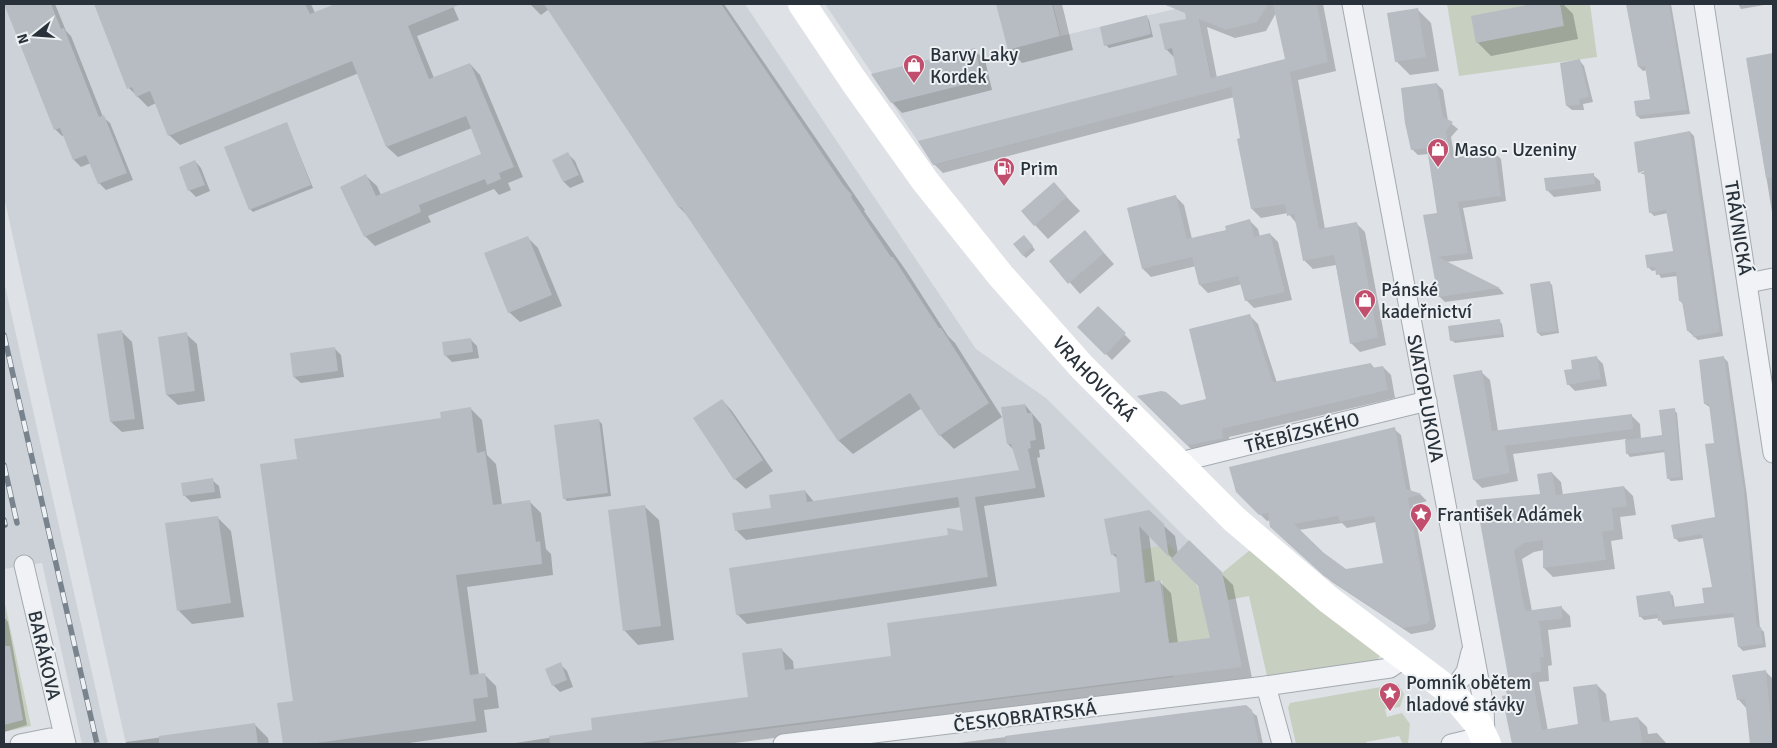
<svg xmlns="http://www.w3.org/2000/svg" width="1777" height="748" font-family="Signika,sans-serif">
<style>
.built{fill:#ccd2d7}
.green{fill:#c6cfc0}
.shadow{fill:#0003;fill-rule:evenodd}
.building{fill:#b6bcc2;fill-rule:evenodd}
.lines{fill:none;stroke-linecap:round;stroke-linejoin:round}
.street-casing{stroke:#a4aaaf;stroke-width:21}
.street{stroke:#f0f2f5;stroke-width:19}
.secondary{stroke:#fff;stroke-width:28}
.rail-casing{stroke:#79838e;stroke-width:5.5}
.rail{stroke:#edf1f4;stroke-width:4;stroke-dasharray:11;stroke-linecap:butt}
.labels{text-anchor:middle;stroke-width:4;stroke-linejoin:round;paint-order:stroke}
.poi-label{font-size:19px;fill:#29323b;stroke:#edf1f4;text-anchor:start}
.street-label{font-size:19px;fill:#29323b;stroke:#edf1f4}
</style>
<rect width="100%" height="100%" fill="#dee2e6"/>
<g class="built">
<polygon points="4,4 745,4 976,349 1046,398 1189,541 1178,553 1142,550 1146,583 1161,580 1173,677 648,744 126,744 4,197"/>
<polygon points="825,4 1053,4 1061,36 1196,4 1214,91 934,165"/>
<polygon points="4,281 108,744 82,744 42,563 4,569"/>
</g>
<g class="green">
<polygon points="1447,4 1590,4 1597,57 1459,76"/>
<path d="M1168 544C1195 569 1205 605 1216 638L1169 644 1162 581 1146 583 1142 550Z"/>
<polygon points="1250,550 1381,654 1376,662 1267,676 1249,596 1228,600 1222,573"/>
<polygon points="4,599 31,726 4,732"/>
<polygon points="1398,684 1404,694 1400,707 1385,709 1387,717 1402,713 1410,724 1408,744 1403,744 1399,736 1366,742 1366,744 1296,744 1288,708 1290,703"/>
</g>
<g class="shadow">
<polygon points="5,4 55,4 66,31 71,36 103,117 110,123 133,180 106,190 99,183 91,163 81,167 74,160 64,135 62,136 55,129"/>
<polygon points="95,4 311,4 315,13 338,4 452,4 459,20 417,36 434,78 470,64 480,75 523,177 508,183 511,190 499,195 494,189 428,216 431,222 375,246 365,236 366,176 377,186 381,195 482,155 472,128 398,157 387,147 359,73 180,145 169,135 156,103 148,107 129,88"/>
<polygon points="530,4 724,4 865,210 864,211 907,272 948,336 955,343 1002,417 954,449 940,435 922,408 853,454 839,441 687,215 680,208 549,9 541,15"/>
<polygon points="998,4 1062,4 1073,50 1022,63 1009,49"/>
<path d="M1184 4H1323L1336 71 1298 80 1316 179 1325 229 1356 223 1365 232 1386 345 1360 352 1351 343 1336 265 1313 269 1304 260 1297 224 1288 213 1261 218 1252 209 1234 97 943 173 934 164 1178 76 1175 58 1166 49 1187 20ZM1276 13 1287 60 1217 78 1207 27 1235 38 1266 31Z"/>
<polygon points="1539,4 1563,4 1573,14 1578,39 1491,56 1477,42 1472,17"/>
<polygon points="1627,4 1671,4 1690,114 1641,119 1637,116 1652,100 1647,70 1643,71 1639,67"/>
<polygon points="1738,4 1770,4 1741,9"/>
<polygon points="1417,9 1431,23 1439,71 1410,75 1396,61"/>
<polygon points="1146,17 1149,20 1153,37 1109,48 1106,45"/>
<polygon points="974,50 985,60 992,90 902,113 892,102"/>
<polygon points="1773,55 1773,218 1747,59"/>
<polygon points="1580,61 1584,66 1593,102 1583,104 1584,110 1572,110 1567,106"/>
<polygon points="1437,84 1443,90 1448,121 1458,129 1451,137 1455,159 1495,153 1501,159 1506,201 1463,208 1473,259 1446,262 1500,289 1504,294 1445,302 1439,296 1424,216 1438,214 1429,154 1418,155 1412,149"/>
<polygon points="287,124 313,188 253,212 250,209"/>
<polygon points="1690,132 1694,136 1723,336 1698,340 1688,331 1684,305 1680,301 1677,276 1661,278 1657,270 1652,271 1648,267 1647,256 1675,252 1668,213 1654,216 1650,212 1646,175 1640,173 1650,171 1650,169 1639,172 1635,143"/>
<polygon points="568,154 575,161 584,182 570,188 564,182 554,160"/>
<polygon points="195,161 201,168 210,191 196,197 189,190"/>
<polygon points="1593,175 1600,181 1601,191 1554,197 1547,190"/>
<polygon points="1054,184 1080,211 1048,239 1035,225"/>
<polygon points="1176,197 1184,205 1192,239 1228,231 1250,221 1258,229 1260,237 1270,234 1278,242 1292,300 1254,308 1246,300 1242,284 1208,293 1200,285 1196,266 1151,277 1143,269 1128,209"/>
<polygon points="1085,232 1114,264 1080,294 1051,261"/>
<polygon points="528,238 538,248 562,306 520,322 509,312"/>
<polygon points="1027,239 1035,250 1026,258 1023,255"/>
<polygon points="1549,282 1552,285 1559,333 1541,336 1538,333"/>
<polygon points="1098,308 1131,341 1112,360 1079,327"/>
<polygon points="1250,316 1258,324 1277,383 1371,364 1375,369 1383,367 1391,375 1395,398 1229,437 1230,445 1199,453 1190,448 1139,397 1181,406 1207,400"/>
<polygon points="1499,321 1502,324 1504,337 1455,343 1451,340"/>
<polygon points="122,332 132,342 144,429 122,432 111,422"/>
<polygon points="186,334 197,344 205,401 178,405 167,395 159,338"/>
<polygon points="470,339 477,346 479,358 452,362 445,355"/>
<polygon points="334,348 341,355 344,377 301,383 294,377"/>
<polygon points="1596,357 1603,364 1607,386 1575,391 1568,384 1574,370"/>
<polygon points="1724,358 1728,362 1747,496 1760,628 1764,632 1766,647 1743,651 1739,647 1735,617 1663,625 1659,618 1644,620 1640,616 1669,592 1673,596 1675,608 1706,604 1713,588 1704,538 1679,542 1675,538 1717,518 1716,444 1711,408 1705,404"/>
<polygon points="1481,372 1490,380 1498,431 1631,415 1640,424 1641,439 1663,436 1674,410 1677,413 1683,480 1671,481 1668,478 1665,452 1630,457 1627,453 1626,439 1513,454 1518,481 1482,488 1474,480"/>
<polygon points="722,400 732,411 773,471 746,489 735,479"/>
<polygon points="1025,405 1041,424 1045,449 1039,450 1040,457 1037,458 1045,497 984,506 997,586 747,624 737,614 965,532 961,507 746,540 736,530 805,491 815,503 1020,471 1014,450 1008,444"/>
<polygon points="470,408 482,420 487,455 496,464 502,505 529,501 541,513 546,549 551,554 553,575 467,587 479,675 484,674 496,686 499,708 484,710 487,732 402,744 284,744 279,704 294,702 298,460 443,419"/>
<polygon points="599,421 602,424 611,496 567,501 564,498"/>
<path d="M1394 429 1401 435 1411 492 1421 495 1427 501 1413 505 1436 626 1433 630 1411 634 1332 582 1279 533 1271 520 1267 521 1237 492ZM1376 522 1385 564 1346 570 1323 554 1299 530 1342 523 1347 528Z"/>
<polygon points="1552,473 1561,482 1563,495 1624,487 1633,496 1636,515 1620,517 1623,539 1611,541 1615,569 1553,577 1544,568 1544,550 1534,552 1522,559 1532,611 1561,607 1570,616 1571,627 1548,630 1552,665 1548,666 1549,681 1539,682 1548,731 1579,725 1597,685 1606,694 1610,722 1638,718 1647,727 1648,734 1657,733 1667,744 1513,744 1504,697 1509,696 1511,688 1478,502 1542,495"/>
<polygon points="212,480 219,486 221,498 191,502 184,495"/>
<polygon points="645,507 659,520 674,640 638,645 625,631 609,511"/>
<polygon points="217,517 231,531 244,617 192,624 179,611"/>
<path d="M1106 520 1163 525 1175 536 1178 554 1189 542 1233 585 1252 678 727 744H509L594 731 749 698 782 650 793 661 794 670 893 657 1122 593 1118 559 1112 554ZM1149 535 1199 585 1211 639 1178 643 1171 593 1160 582H1155Z"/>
<polygon points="4,617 8,622 27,725 4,732"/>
<polygon points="560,664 567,671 573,687 560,692 553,685"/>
<polygon points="1766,672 1773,679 1773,744 1751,744 1747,709 1738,699"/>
<polygon points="1245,707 1257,716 1263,744 950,744"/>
<polygon points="255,725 268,738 269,744 126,744 126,742"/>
</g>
<g class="building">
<polygon points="4,4 51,4 61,29 64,28 99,117 104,115 127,173 98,184 86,155 73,160 60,128 54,130"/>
<polygon points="94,4 305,4 310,14 335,4 461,4 408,26 429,79 470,63 514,167 499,173 501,179 487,185 485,179 419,205 421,212 364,237 340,187 366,174 376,196 481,154 466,116 386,147 352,61 168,136 150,91 136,97 132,87 127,89"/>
<polygon points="544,4 721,4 844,186 852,195 851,197 891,257 893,257 939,328 941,328 989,403 939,436 910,393 838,441 681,207 679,208"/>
<polygon points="996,4 1052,4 1060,36 1008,50"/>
<polygon points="1163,4 1268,4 1257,22 1226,30 1199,19 1211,78 1285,59 1273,4 1317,4 1328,62 1290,72 1307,169 1319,229 1357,222 1378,337 1350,344 1334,255 1303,261 1294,214 1287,216 1285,204 1251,209 1237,139 1240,138 1231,87 933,165 918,141 1177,75 1172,48 1165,50 1159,24 1186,19 1185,13"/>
<polygon points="1532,4 1560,4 1564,26 1476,43 1471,16"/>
<polygon points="1626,4 1669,4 1687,110 1636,116 1634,101 1650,99 1645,66 1638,67"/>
<polygon points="1418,8 1426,57 1395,62 1387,13"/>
<polygon points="1147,15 1151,34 1104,46 1100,27"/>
<polygon points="975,48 983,80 891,103 871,74"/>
<polygon points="1773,53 1773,177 1766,178 1746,58"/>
<polygon points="1580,59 1589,97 1579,99 1580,105 1566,106 1560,63"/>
<polygon points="1437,83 1443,117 1453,122 1446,131 1451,158 1495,152 1501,196 1458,202 1468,253 1438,257 1500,288 1438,297 1423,215 1437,213 1427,148 1411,150 1405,123 1401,88"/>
<polygon points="287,122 311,185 249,210 224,147"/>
<polygon points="1690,131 1720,332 1693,337 1692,331 1687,331 1682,301 1679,301 1676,272 1656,275 1655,267 1647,268 1645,255 1673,251 1666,210 1649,213 1644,171 1638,173 1634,142"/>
<polygon points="568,152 579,175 563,182 552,160"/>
<polygon points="195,160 205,185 188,191 179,167"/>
<polygon points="1594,173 1595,184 1546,191 1544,178"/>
<polygon points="1054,182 1067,197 1034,226 1021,211"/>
<polygon points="1176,195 1187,239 1226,230 1225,226 1250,219 1254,237 1270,233 1285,292 1245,301 1238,276 1199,285 1192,257 1142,269 1127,208"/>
<polygon points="1085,230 1104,253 1068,284 1049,261"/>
<polygon points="1024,235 1033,246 1023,256 1013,244"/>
<polygon points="528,236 552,295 508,313 484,253"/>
<polygon points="1550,281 1557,331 1537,333 1530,284"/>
<polygon points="1098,306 1126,333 1105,355 1077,327"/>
<polygon points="1250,314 1273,382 1371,363 1372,368 1383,366 1388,390 1222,429 1223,438 1190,445 1186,444 1137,396 1161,391 1166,392 1181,405 1206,399 1189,329"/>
<polygon points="1500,319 1502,334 1450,341 1448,326"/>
<polygon points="122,330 135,419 110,422 97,334"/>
<polygon points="187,332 195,391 166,395 158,337"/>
<polygon points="471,338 473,352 444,356 442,342"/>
<polygon points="335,347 338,371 293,377 290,353"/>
<polygon points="1597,356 1601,379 1567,385 1564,370 1572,369 1571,360"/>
<polygon points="1724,356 1744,491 1757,627 1761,627 1763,644 1738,647 1733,613 1658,621 1657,614 1639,617 1636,596 1670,591 1673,607 1704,603 1702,588 1712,587 1702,534 1674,539 1671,525 1715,517 1705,444 1714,443 1709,404 1704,404 1699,360"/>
<polygon points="1482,370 1492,431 1632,414 1633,429 1505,446 1510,473 1473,480 1453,375"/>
<polygon points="722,399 763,460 734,480 693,418"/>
<polygon points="1025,404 1027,413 1032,413 1036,440 1030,441 1031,448 1028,449 1036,488 975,497 988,577 736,615 729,568 948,535 947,528 963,531 958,497 735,531 732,513 771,508 769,495 805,490 807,502 1019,470 1011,444 1007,444 1001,407"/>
<polygon points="471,407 477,453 485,451 493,505 530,500 536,542 540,541 542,564 456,575 470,675 485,673 488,697 473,699 476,721 309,744 283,744 277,703 293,701 260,464 297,459 294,439 441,418 440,412"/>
<polygon points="1675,408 1681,477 1667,479 1664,450 1626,454 1625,440 1662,435 1659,410"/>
<polygon points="599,419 608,493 563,499 554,425"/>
<path d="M1395 427 1406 489 1422 494 1408 498 1430 619 1427 624 1403 628 1324 576 1270 527 1268 513 1259 515 1236 492 1229 467ZM1338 516 1340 522 1374 516 1383 563 1346 569 1324 553 1294 524Z"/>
<polygon points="1552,472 1556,495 1624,486 1627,506 1612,508 1614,530 1602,532 1606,560 1543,568 1543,540 1524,543 1514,550 1525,611 1562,606 1562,619 1539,621 1544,657 1540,657 1541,672 1531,673 1542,730 1578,724 1573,687 1597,684 1602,722 1638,717 1643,744 1512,744 1502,696 1507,695 1505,687 1510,687 1476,500 1540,494 1537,474"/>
<polygon points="213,478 215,492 183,496 181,483"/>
<polygon points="645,505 661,626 623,631 608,510"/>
<polygon points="1149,510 1164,524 1169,557 1139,526 1145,583 1160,580 1169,643 1210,638 1198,586 1171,559 1189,540 1222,572 1242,667 632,744 550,744 549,736 592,730 591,718 748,697 742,653 782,648 785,670 891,656 887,623 1120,592 1116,554 1111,555 1104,519"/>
<polygon points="218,516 231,603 177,611 165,523"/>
<polygon points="4,646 10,646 23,720 4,725"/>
<polygon points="561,662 567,680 552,686 545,669"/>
<polygon points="1766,670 1773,744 1750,744 1745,699 1737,700 1732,675"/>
<polygon points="1246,705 1252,710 1259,744 1006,744 1005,736"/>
<polygon points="255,723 258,744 159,744 159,736"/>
</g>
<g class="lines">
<g class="street-casing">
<g id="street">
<path id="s1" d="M1352 4 1484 707 1485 736 1451 744"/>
<polyline points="1704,4 1773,453"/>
<polyline points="1748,283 1773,278"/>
<polyline points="1176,463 1427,401"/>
<polyline points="24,565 66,744"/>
<polyline points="1266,686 1282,744"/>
<polyline points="1451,692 1466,672 1471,652"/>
<polyline points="20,744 50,738 65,741"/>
<polyline points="783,744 1266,686 1390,668 1406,657"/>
</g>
</g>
<use href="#street" class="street"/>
<path class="secondary" id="s2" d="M802 4 853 80 925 181 1001 276 1082 367 1234 519 1329 600 1451 692 1478 724 1487 744"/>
<g class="rail-casing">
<g id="rail">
<polyline points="4,335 97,744"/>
<polyline points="4,465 17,523"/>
<polyline points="4,520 5,525"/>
</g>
</g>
<use href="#rail" class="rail"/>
</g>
<defs>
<g id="shop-pin" transform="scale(1.125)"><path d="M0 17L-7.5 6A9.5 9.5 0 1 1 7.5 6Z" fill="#c04e6c" stroke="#edf1f4"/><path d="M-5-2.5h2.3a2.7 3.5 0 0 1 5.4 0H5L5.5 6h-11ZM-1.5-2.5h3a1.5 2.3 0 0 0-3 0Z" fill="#fff"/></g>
<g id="fuel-pin" transform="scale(1.125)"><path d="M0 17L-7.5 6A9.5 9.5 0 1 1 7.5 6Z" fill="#c04e6c" stroke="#edf1f4"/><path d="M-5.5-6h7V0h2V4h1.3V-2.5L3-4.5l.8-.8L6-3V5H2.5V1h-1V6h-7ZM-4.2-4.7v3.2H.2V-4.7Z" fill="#fff"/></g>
<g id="sight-pin" transform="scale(1.125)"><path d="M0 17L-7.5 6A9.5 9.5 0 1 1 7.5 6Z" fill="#c04e6c" stroke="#edf1f4"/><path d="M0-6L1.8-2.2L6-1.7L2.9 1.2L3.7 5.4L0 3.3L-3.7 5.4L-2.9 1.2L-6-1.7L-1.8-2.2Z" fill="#fff"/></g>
</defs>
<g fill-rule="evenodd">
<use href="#shop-pin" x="914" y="65"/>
<use href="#shop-pin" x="1438" y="149"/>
<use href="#fuel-pin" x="1004" y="168"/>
<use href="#shop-pin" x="1365" y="300"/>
<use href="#sight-pin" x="1421" y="514"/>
<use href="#sight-pin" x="1390" y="693"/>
</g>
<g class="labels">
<g class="poi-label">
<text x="930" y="61">Barvy Laky<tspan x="930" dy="22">Kordek</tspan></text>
<text x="1454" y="156">Maso - Uzeniny</text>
<text x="1020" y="175">Prim</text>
<text x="1381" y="296">Pánské<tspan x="1381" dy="22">kadeřnictví</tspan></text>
<text x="1437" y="521">František Adámek</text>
<text x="1406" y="689">Pomník obětem<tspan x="1406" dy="22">hladové stávky</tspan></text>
</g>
<g class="street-label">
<text transform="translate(1739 228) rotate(81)" y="7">TRÁVNICKÁ</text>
<text dy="7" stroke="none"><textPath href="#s2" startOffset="476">VRAHOVICKÁ</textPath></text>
<text dy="7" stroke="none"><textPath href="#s1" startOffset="401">SVATOPLUKOVA</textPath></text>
<text transform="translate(1302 432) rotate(-14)" y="7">TŘEBÍZSKÉHO</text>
<text transform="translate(45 655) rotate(77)" y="7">BARÁKOVA</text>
<text transform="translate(1025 716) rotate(-7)" y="7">ČESKOBRATRSKÁ</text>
</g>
</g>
<rect width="1777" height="748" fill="none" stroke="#29323b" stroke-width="10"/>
<g transform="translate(35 35) rotate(253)" stroke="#edf1f4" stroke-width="4" paint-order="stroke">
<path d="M0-4L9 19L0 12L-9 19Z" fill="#29323b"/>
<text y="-8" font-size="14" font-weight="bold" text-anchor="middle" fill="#29323b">N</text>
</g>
</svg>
